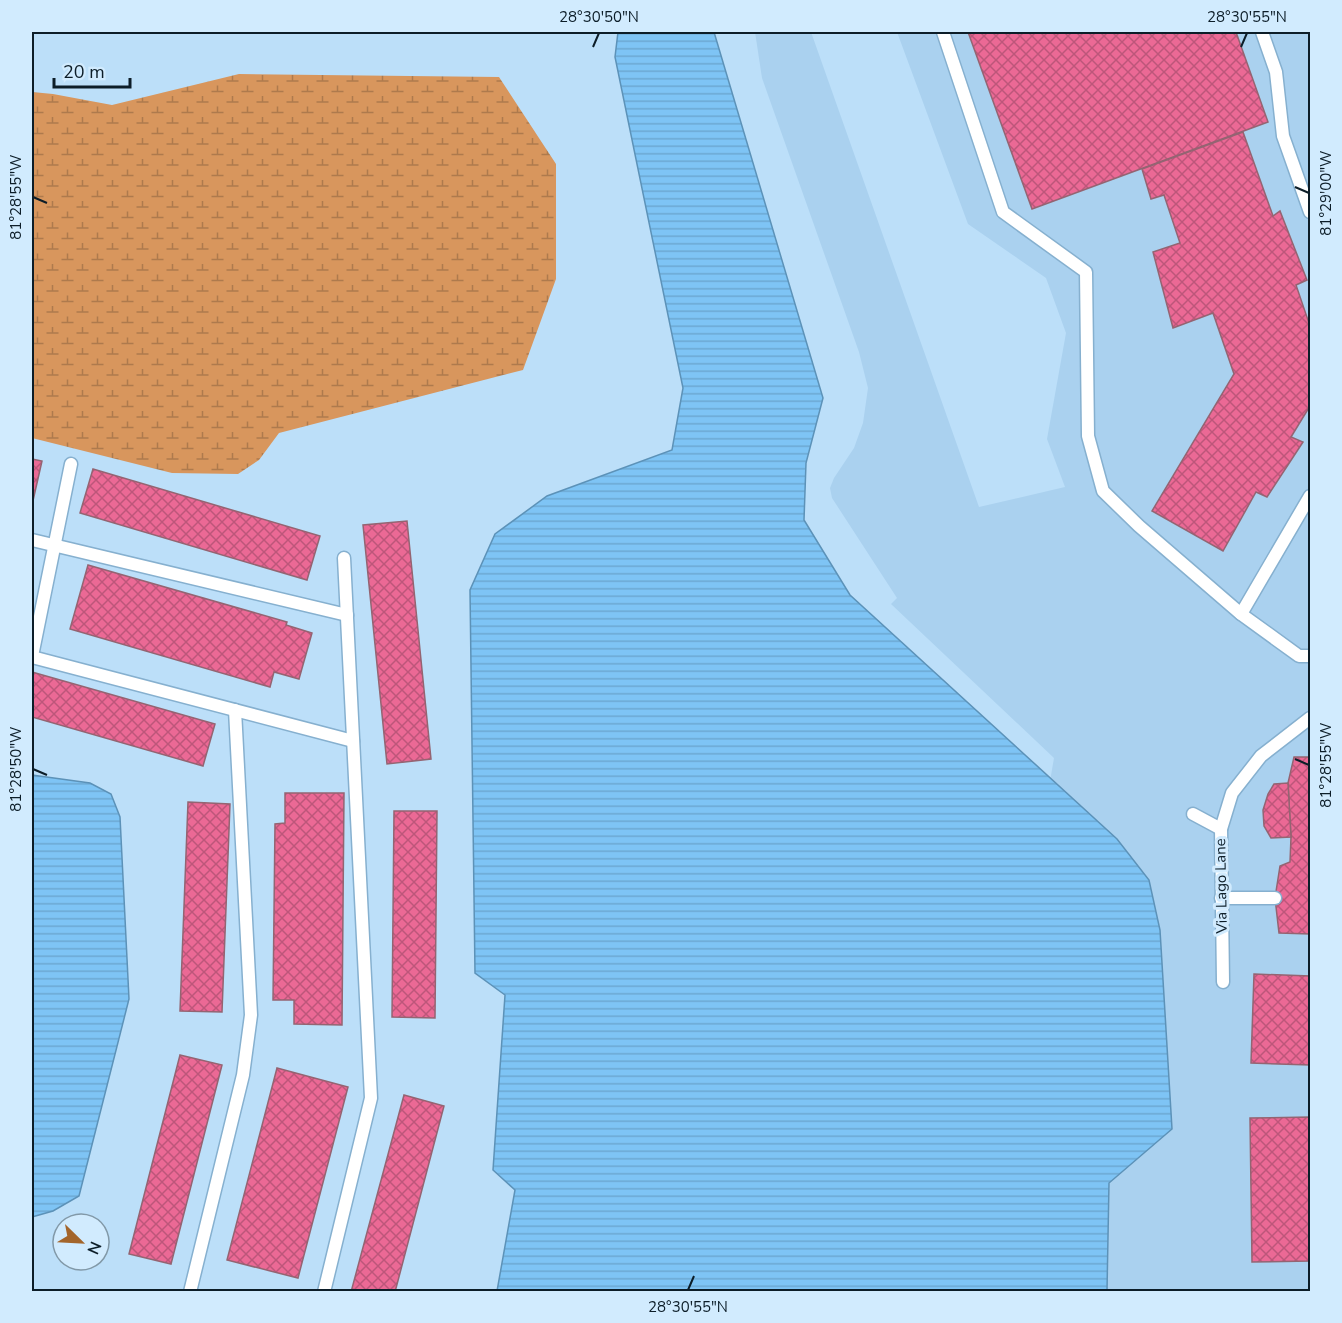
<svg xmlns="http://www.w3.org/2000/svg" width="1342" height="1323" font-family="'Nunito Sans',sans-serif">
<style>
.built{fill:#aad1ef}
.wetland{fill:url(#wetland-marsh)}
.water{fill:url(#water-rules);stroke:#5c92b8;stroke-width:1.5}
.building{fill:url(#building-cross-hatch);stroke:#946472;stroke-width:1.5}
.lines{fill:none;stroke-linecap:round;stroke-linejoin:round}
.service-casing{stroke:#86b0cf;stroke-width:15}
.service{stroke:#fff;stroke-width:12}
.ticks{fill:none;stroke:#0c1d28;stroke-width:2}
.labels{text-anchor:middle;stroke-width:6;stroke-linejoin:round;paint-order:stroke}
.street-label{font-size:15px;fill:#0c1d28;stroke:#d1ebfe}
.neatline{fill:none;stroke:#0c1d28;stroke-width:2}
.ticks-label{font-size:15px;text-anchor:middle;fill:#0c1d28}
</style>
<defs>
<pattern id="wetland-marsh" width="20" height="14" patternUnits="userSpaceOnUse" patternTransform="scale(1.5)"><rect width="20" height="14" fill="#d8965d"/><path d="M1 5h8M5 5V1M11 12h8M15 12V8" fill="none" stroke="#ae7a4d"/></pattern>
<pattern id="water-rules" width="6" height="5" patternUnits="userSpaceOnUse" patternTransform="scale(1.5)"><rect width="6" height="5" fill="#7ec4f5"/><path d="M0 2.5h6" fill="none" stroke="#6ca8d2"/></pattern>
<pattern id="building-cross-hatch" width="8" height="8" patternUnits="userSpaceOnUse" patternTransform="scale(1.5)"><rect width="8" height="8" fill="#eb6995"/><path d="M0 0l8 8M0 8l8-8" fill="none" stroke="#bd567a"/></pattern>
</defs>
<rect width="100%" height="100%" fill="#bcdff9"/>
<polygon class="built" points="755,32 811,32 979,507 1065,487 1047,439 1066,333 1046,278 968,224 897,32 1310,32 1310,1291 962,1291 1054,758 891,604 897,598 832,498 830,488 834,478 854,448 863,423 868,388 859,352 762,78"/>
<polygon class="wetland" points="239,74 499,77 556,164 556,279 523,370 279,433 259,460 238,474 172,473 32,438 32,92 53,94 112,105"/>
<g class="water">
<polygon points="618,32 714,32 823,398 806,463 804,520 850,595 1117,839 1149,880 1160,930 1172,1129 1109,1183 1107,1291 497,1291 515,1190 493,1170 505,995 475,973 470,590 495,534 547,496 672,450 683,388 615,57"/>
<polygon points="32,775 90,783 111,794 120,817 129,999 79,1196 53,1211 32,1217"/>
</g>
<g class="building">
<polygon points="968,32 1236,32 1268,122 1032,209"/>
<polygon points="1243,132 1273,216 1280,211 1307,280 1296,285 1310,326 1310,406 1291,437 1303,442 1267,497 1256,492 1223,551 1152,511 1234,374 1213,313 1173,328 1153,252 1180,243 1164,195 1151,199 1142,169"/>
<polygon points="32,459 42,461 32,505"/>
<polygon points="93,469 320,536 307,580 80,513"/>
<polygon points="407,521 431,759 387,764 363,525"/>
<polygon points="88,565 287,622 286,625 312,633 299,679 274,672 270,687 70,629"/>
<polygon points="32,672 215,724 203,766 32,717"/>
<polygon points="1294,757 1310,757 1310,934 1279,933 1275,898 1280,866 1290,862 1291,837 1288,783"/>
<polygon points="1288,783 1291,837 1271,838 1264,826 1263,810 1268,794 1274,784"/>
<polygon points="285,793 344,793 342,1025 294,1024 294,1000 273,1000 275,824 285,823"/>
<polygon points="188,802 230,804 222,1012 180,1011"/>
<polygon points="394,811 437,811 435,1018 392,1017"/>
<polygon points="1254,974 1310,976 1310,1065 1251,1063"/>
<polygon points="180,1055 222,1065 171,1264 129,1254"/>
<polygon points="277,1068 348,1087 298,1278 227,1260"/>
<polygon points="404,1095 444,1106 395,1292 351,1292"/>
<polygon points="1310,1117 1310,1261 1252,1262 1250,1118"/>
</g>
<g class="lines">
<g class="service-casing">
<g id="service">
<polyline points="943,32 1003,212 1086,272 1088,436 1103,491 1139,526 1241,614"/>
<polyline points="1262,32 1276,72 1283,136 1310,212"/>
<polyline points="1310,496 1241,614 1299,656 1310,656"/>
<polyline points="32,540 347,615"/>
<polyline points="32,656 71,464"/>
<polyline points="32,657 353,741"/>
<polyline points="1193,814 1221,829"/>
<polyline points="1221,898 1275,898"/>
<polyline points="1223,982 1221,829 1232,793 1261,756 1310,718"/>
<polyline points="190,1292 243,1075 251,1015 235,710"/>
<polyline points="324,1292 371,1098 344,558"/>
</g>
</g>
<use href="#service" class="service"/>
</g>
<path class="ticks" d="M593 47 599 33M1241 47 1247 33M1295 187 1309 193M33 197 47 203M1295 759 1309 765M33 769 47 775M688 1290 694 1276"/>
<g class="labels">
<g class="street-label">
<text transform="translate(1221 886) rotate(-91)" y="5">Via Lago Lane</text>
</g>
</g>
<rect width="1342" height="1323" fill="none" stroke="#d1ebfe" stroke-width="66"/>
<g transform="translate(81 1242) rotate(114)"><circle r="28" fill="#d1ebfe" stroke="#8299a8" stroke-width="1.5"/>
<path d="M0-4.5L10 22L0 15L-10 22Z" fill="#a3652b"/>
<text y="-9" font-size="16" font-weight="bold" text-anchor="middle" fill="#0c1d28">N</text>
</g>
<path d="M54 78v9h76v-9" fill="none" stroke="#0c1d28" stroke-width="3"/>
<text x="63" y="78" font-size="18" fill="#0c1d28" stroke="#d1ebfe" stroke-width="4.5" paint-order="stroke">20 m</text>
<rect x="33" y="33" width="1276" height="1257" class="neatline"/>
<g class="ticks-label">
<text x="599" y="22">28°30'50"N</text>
<text x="1247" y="22">28°30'55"N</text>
<text transform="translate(1326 193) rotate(-90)" y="5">81°29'00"W</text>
<text transform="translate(16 197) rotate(-90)" y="5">81°28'55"W</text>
<text transform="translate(1326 765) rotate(-90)" y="5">81°28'55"W</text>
<text transform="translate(16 769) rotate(-90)" y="5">81°28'50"W</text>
<text x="688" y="1312">28°30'55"N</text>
</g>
</svg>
